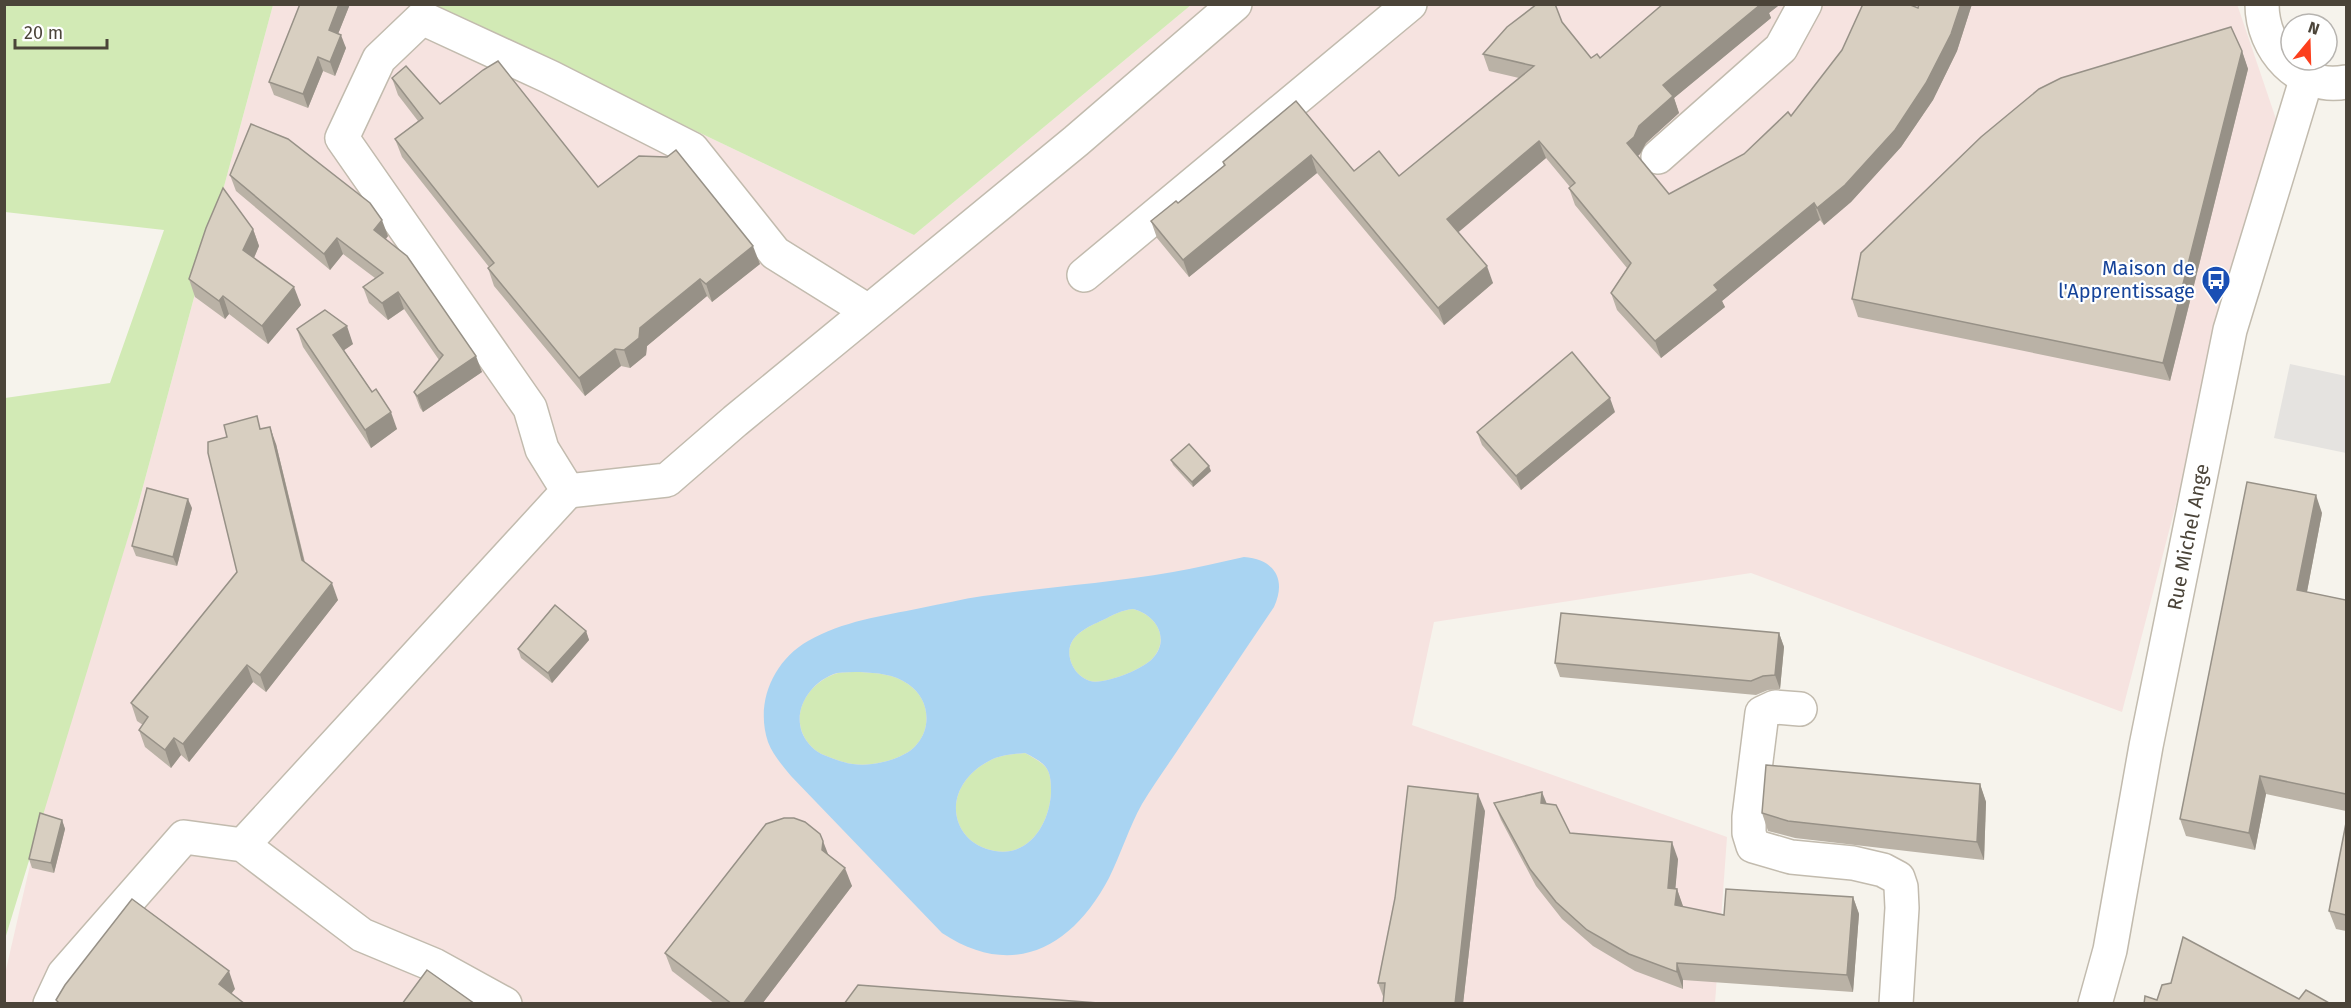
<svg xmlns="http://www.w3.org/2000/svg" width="2351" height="1008" font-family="'Fira Sans',sans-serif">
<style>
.medical{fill:#f6e3e0}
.green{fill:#d2eab5}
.parking{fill:#e5e3e0}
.water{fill:#a9d4f2;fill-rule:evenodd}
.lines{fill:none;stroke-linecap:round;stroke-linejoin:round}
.minor-casing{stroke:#c2bbae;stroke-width:36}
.minor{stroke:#fff;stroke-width:33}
.wall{fill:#bab2a6}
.shaded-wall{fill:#979187}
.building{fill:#d8cfc1;stroke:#979187;stroke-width:1.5}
.labels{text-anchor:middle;stroke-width:4.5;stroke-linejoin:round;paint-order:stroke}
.transit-label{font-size:20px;fill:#164399;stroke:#fff;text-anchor:end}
.street-label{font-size:20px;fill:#4b4439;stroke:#fff}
</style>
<rect width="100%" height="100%" fill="#f6f3ec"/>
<polygon class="medical" points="2237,4 2276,119 2122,712 1751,573 1434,622 1412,725 1727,837 1715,1003 5,1004 5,974 44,804 138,505 273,5 432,5 914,235 1191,5"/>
<g class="green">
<polygon points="4,5 273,5 138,505 5,939 5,398 110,383 164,230 5,212"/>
<polygon points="432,5 1191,5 914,235"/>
<path d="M1133 609C1155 614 1171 638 1153 658 1144 669 1104 685 1090 681 1081 678 1074 671 1071 662 1063 638 1085 628 1103 620 1113 615 1122 610 1133 609Z"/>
<path d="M860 672C877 673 894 674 908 684 928 697 933 725 917 744 908 756 887 762 872 764 860 766 848 764 837 760 826 756 816 753 809 744 787 717 807 682 838 673 844 672 853 672 860 672Z"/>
<path d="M1025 753C1032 757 1042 762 1047 769 1051 775 1051 786 1051 792 1050 822 1030 857 995 851 983 849 971 843 964 833 945 805 962 775 989 761 1000 755 1013 754 1025 753Z"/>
</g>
<polygon class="parking" points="2290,364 2346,376 2346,453 2274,438"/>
<path class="water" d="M1244 557C1274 559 1287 579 1274 607 1244 651 1215 695 1185 739 1171 761 1155 782 1142 804 1129 827 1121 854 1109 878 1072 948 1013 980 942 933L791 776C782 765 773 755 768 742 755 703 773 661 808 641 843 621 882 616 921 608 942 604 962 599 983 596 1046 587 1110 583 1173 572 1196 568 1220 562 1244 557ZM1133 609C1155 614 1171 638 1153 658 1144 669 1104 685 1090 681 1081 678 1074 671 1071 662 1063 638 1085 628 1103 620 1113 615 1122 610 1133 609ZM860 672C877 673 894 674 908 684 928 697 933 725 917 744 908 756 887 762 872 764 860 766 848 764 837 760 826 756 816 753 809 744 787 718 807 682 837 673 844 672 853 672 860 672ZM1025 753C1033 757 1043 762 1047 769 1051 775 1051 786 1051 792 1050 822 1030 857 995 851 983 849 971 843 964 833 945 805 962 775 989 761 1000 755 1013 754 1025 753Z"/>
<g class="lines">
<g class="minor-casing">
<g id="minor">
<path d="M2262 4C2262 49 2299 91 2346 82"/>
<polyline points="1658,157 1781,48 1805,4"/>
<polyline points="1084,275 1410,4"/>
<polyline points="568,491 667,480 735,421 1076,141 1235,4"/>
<polyline points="1800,709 1775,707 1762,713 1749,817 1749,833 1753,846 1791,857 1853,863 1883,870 1898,878 1901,887 1902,908 1896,1004"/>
<polyline points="243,845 568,491 542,449 530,408 342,138 379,59 422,18 550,77 692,149 775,253 868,311"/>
<polyline points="50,1004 64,974 184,837 243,845 362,935 434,965 505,1004"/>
<polyline points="2095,1004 2110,950 2146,746 2230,330 2307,77"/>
</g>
</g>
<use href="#minor" class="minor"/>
</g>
<g class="wall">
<polygon points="350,4 338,34 346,48 335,76 323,71 308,108 274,95 269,82"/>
<polygon points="1919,4 1972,4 1957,51 1933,100 1901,147 1851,202 1824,225 1820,220 1722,301 1725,307 1661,358 1617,310 1611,293 1627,268 1575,205 1569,188 1570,187 1546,158 1458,232 1493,283 1444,325 1317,173 1189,277 1157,238 1151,221 1178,203 1224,166 1223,162 1296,101 1354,171 1399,176 1519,78 1489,71 1483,54 1562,22 1591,58 1600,58 1778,6 1769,13 1771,18 1674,98 1679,113 1646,143 1640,154 1638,156 1669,194 1744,154 1791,116 1918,8"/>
<polygon points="2242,51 2248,69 2170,381 1858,317 1852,299"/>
<polygon points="392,78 598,187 760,264 712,302 707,296 647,346 646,355 630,368 621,366 585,396 494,286 488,268 489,267 402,157 395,139 418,121 398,95"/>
<polygon points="230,175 388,236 386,239 482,372 423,412 420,408 414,392 439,360 404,309 388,320 369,303 363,287 375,278 343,254 330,270 236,191"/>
<polygon points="253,229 259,246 254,258 301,305 268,344 229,314 225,319 195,297 189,279"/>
<polygon points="297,329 353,344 344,350 397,429 371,448 303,347"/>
<polygon points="1615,412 1521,490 1482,445 1477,432"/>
<polygon points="262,429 276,444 305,562 338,600 266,692 253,682 189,762 181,755 171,768 145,747 139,730 143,725 137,721 131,703 237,572"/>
<polygon points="1171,460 1211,471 1193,487 1173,465"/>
<polygon points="192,508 177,566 136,556 132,546"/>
<polygon points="2322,513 2307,592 2346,600 2346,811 2266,794 2255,850 2186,836 2180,819"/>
<polygon points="586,631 589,640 552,683 521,658 518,649"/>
<polygon points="1779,633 1784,647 1780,689 1768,690 1756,695 1560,677 1555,663"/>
<polygon points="1980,784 1986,802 1984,860 1795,838 1768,831 1762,813"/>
<polygon points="1494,803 1547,804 1570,833 1678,859 1675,889 1677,889 1683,907 1724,915 1853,897 1859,914 1853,992 1683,980 1683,989 1635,971 1593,946 1562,919 1536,886 1501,820"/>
<polygon points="1485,811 1463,1004 1383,1004 1384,999 1378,983"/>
<polygon points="62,820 65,829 54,873 32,868 29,859"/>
<polygon points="2346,822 2346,931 2336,929 2329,911"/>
<polygon points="828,854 852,886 762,1004 715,1004 672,971 665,953"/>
</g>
<g class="shaded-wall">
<polygon points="339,4 350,4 334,44 329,30"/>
<polygon points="1761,4 1777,4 1778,6 1769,13 1771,18 1674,98 1679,113 1646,143 1640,154 1633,160 1627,143 1663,85"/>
<polygon points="1961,4 1972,4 1957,51 1933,100 1901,147 1851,202 1824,225 1817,208"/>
<polygon points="341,35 346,48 335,76 330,62"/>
<polygon points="2242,51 2248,69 2170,381 2163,363"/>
<polygon points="318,57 323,71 308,108 303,94"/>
<polygon points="1539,141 1546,158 1454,236 1447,219"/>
<polygon points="1311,155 1317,173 1189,277 1183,260"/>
<polygon points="1814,203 1820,220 1722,301 1725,307 1661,358 1655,341 1714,285"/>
<polygon points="382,220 388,236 380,246 374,230"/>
<polygon points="253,229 259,246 250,267 243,250"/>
<polygon points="337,238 343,254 330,270 324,254"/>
<polygon points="753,246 760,264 712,302 706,284"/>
<polygon points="1487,266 1493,283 1444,325 1438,308"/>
<polygon points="700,279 707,296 647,346 646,355 630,368 624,350 640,328"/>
<polygon points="294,287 301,305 268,344 262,326"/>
<polygon points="398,292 404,309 388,320 382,303"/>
<polygon points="223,296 229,314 225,319 219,301"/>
<polygon points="347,326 353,344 340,353 333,335"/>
<polygon points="615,349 621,366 585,396 579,378"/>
<polygon points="476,356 482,372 423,412 417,396"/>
<polygon points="1610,398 1615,412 1521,490 1516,476"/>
<polygon points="391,412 397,429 371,448 365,430"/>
<polygon points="270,427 276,444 308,577 302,560"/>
<polygon points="1209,466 1211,471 1193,487 1192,482"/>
<polygon points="2316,495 2322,513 2304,607 2297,590"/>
<polygon points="188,499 192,508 177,566 173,557"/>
<polygon points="332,583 338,600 266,692 260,675"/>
<polygon points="586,631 589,640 552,683 548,673"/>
<polygon points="1779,633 1784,647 1780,689 1775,675"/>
<polygon points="247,665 253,682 189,762 183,744"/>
<polygon points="174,738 181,755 171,768 165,750"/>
<polygon points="2260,776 2266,794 2255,850 2249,833"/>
<polygon points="1980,784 1986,802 1984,860 1977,842"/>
<polygon points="1542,792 1549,809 1541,803"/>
<polygon points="1478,794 1485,811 1463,1004 1455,1004"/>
<polygon points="62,820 65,829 54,873 51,863"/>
<polygon points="823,841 830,859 822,850"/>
<polygon points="1672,842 1678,859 1674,905 1668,888"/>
<polygon points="845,868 852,886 762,1004 743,1004"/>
<polygon points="1677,889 1683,906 1681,922 1675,905"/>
<polygon points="1853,897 1859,914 1853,992 1847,975"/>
<polygon points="1677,963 1683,980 1683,989 1677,972"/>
<polygon points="229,971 235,989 225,1002 219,984"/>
</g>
<g class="building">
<polygon points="300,4 339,4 329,30 341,35 330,62 318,57 303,94 269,82"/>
<polygon points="1537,4 1555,4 1562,22 1591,58 1597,54 1600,58 1663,4 1761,4 1663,85 1673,96 1639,126 1634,137 1627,143 1669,194 1744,154 1788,112 1791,116 1842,50 1863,4 1908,4 1918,8 1919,4 1961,4 1951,34 1926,83 1895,130 1845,185 1817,208 1814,203 1714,285 1718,290 1655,341 1611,293 1631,263 1569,188 1575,183 1539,141 1447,219 1487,266 1438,308 1311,155 1183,260 1151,221 1176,201 1178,203 1225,165 1223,162 1296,101 1354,171 1379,151 1399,176 1534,66 1483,54 1507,27"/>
<polygon points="2231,27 2242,51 2163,363 1852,299 1861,253 1981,137 2039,89 2061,78"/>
<polygon points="498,61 598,187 639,156 667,157 676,150 753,246 706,284 700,279 640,328 639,338 624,350 615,349 579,378 488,268 494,263 395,139 423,118 392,78 406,66 440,104 483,70"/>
<polygon points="251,124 288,139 370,203 382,220 374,230 407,256 476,356 417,396 414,392 443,355 438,350 398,292 382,303 363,287 383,273 337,238 324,254 230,175"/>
<polygon points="223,188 253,229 243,250 294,287 262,326 223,296 219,301 189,279 206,228"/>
<polygon points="325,310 347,326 333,335 372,392 376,389 391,412 365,430 297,329"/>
<polygon points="1572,352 1610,398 1516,476 1477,432"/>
<polygon points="257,416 260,429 270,427 302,560 332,583 260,675 247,665 183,744 174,738 165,750 139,730 148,717 131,703 237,572 208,453 208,442 227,437 224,425"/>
<polygon points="1189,444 1209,466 1192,482 1171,460"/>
<polygon points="2247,482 2316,495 2297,590 2346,600 2346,794 2260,776 2249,833 2180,819"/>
<polygon points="147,488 188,499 173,557 132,546"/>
<polygon points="555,605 586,631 548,673 518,649"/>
<polygon points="1561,613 1779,633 1775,675 1763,676 1751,681 1555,663"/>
<polygon points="1766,765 1980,784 1977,842 1788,821 1762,813"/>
<polygon points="1408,786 1478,794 1455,1004 1383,1004 1385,983 1378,983 1395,898"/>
<polygon points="1542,792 1541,803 1556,805 1570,833 1672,842 1668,888 1677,889 1675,905 1724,915 1726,889 1853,897 1847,975 1677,963 1677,972 1629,954 1587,930 1556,902 1530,869 1494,803"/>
<polygon points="40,813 62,820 51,863 29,859"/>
<polygon points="784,818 794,818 805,822 820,834 823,841 822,850 845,868 743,1004 732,1004 665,953 766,824"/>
<polygon points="2346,823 2346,915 2329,911"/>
<polygon points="132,899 229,971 219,984 245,1004 60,1004 56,1000 65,985"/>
<polygon points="2183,937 2299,999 2306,990 2331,1004 2144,1004 2145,996 2157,1000 2162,985 2171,983"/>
<polygon points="427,970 475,1004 402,1004"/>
<polygon points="858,985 1098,1003 1098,1004 844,1004"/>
</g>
<defs>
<g id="bus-pin" transform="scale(1.5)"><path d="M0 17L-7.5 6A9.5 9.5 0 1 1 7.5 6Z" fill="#1a4fb4" stroke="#fff"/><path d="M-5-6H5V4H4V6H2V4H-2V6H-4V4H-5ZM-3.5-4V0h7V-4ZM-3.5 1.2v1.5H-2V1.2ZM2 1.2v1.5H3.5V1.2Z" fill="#fff"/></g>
</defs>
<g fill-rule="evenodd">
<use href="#bus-pin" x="2216" y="280"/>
</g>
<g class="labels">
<g class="transit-label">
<text x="2195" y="275">Maison de<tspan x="2195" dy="23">l'Apprentissage</tspan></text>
</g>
<g class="street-label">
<text transform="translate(2188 537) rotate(-79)" y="7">Rue Michel Ange</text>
</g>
</g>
<rect width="2351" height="1008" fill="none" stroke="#4b4439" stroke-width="12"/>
<g transform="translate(2309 42) rotate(19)"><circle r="28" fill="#ffffff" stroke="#b7b4b0" stroke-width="1.5"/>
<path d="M0-4.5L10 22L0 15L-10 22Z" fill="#fc3f1d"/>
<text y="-9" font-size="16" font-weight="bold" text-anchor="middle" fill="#4b4439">N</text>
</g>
<path d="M15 39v9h92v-9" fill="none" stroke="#4b4439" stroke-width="3"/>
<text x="24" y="39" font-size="18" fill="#4b4439" stroke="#ffffff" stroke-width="4.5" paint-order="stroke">20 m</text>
</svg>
